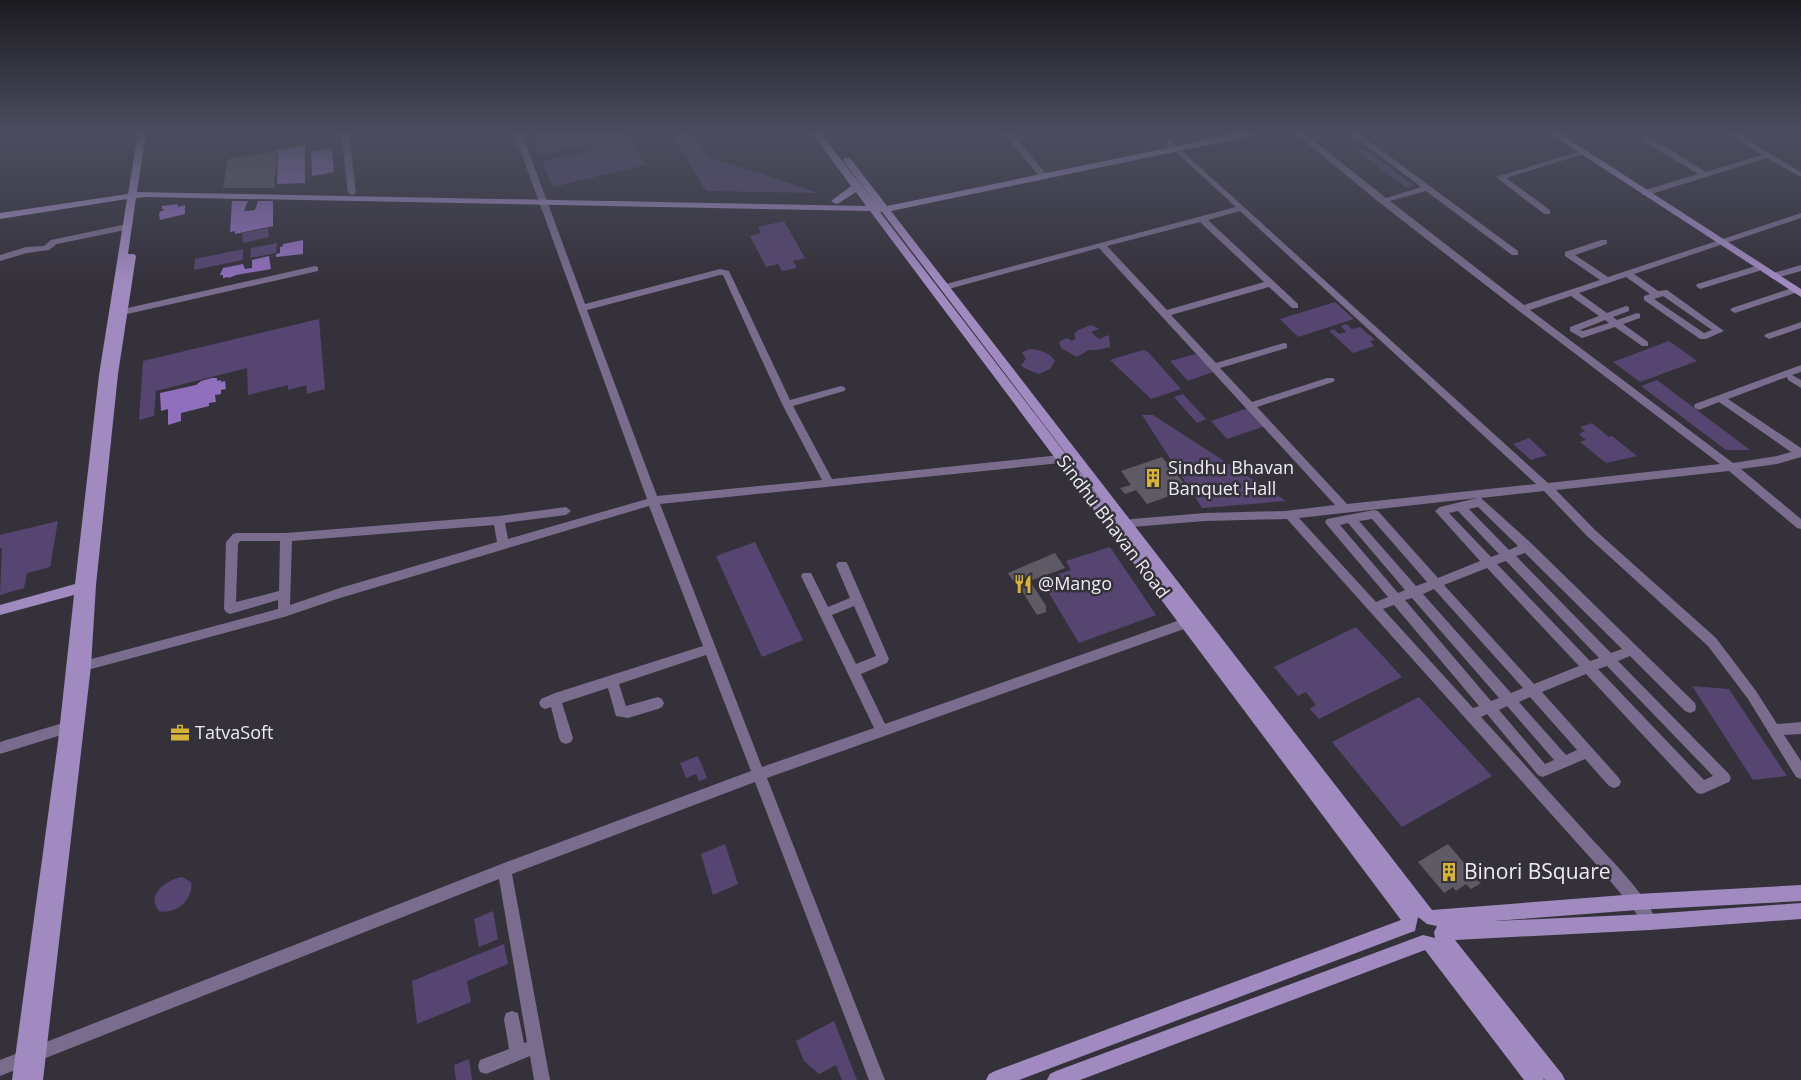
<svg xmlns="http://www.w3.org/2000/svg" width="1801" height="1080" font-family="'Open Sans',sans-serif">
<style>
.green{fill:#564570}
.water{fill:#906fbc}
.building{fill:#5f5b66}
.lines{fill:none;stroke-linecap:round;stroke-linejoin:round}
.street{fill:#796c8d;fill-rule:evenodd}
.secondary{fill:#a08ac0;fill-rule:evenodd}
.labels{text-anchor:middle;stroke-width:5;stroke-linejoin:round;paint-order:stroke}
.poi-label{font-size:18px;fill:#eeecf2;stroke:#35313b;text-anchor:start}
.street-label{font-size:18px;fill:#eeecf2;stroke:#35313b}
.near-poi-label{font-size:21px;fill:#eeecf2;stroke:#35313b;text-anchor:start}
</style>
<rect width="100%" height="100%" fill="#35313b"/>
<g class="green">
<polygon points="531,133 639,133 539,155"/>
<polygon points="672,133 692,133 707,156 818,193 706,191"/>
<polygon points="629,136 645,165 553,187 542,162 593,150 590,145"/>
<polygon points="1364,148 1415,186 1407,188 1356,151"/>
<polygon points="784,221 805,258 793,261 797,268 782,271 778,264 766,267 750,236 761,233 758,227"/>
<polygon points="268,228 269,237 243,243 242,233"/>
<polygon points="277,243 276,253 250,258 251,248"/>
<polygon points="243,249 243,260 194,270 195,259"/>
<polygon points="1335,302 1354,319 1298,337 1280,319"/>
<polygon points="319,319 325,389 307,394 306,385 288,390 288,385 248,395 247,368 156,391 154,416 139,420 143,361"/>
<polygon points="1346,324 1352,329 1360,327 1375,340 1370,341 1374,346 1353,353 1329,331 1334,329 1339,334 1346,332 1341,326"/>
<polygon points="1091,325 1099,329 1091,332 1099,339 1109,335 1110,347 1098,350 1089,350 1077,357 1061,348 1059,342 1067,338 1072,341 1076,339 1074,334 1078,330"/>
<polygon points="1669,341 1697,361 1640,382 1613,362"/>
<path d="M1030 349C1040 350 1049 352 1055 361L1050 369 1039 374 1024 368 1021 365 1026 359 1022 352Z"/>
<polygon points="1143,350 1148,352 1181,389 1151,399 1110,360"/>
<polygon points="1196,354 1213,372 1188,381 1170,361"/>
<polygon points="1657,380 1750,450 1726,450 1641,386"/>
<polygon points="1183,394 1206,419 1197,423 1174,397"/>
<polygon points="1248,408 1265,426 1227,439 1211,421"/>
<polygon points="1142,415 1153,415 1286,501 1202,508"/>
<polygon points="1592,423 1609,437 1612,436 1637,456 1606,463 1580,442 1586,440 1579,434 1585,431 1580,427"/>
<polygon points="1529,438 1547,455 1531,460 1513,444"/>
<polygon points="58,521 50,567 27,573 24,588 0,595 2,548 0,548 0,535"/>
<polygon points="755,542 803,640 762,657 716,556"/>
<polygon points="1110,547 1156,615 1079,643 1041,580 1071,570 1066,561"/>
<polygon points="1356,627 1402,677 1319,719 1310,709 1316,705 1306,692 1298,696 1274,667"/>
<polygon points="1692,686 1729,689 1787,776 1753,780"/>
<polygon points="1419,697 1492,776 1402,827 1332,742"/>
<polygon points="698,756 707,778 699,781 696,774 686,778 680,763"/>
<polygon points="725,844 738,884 713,895 701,854"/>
<path d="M182 877 191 882C194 900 175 915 159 911 145 895 167 879 182 877Z"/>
<polygon points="493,911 498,939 479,947 474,919"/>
<polygon points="504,944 508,964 467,981 471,1002 417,1024 412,981"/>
<polygon points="834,1021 857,1080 842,1080 836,1065 819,1074 804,1061 796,1041"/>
<polygon points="469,1059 472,1080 456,1080 454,1065"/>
</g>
<g class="water">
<polygon points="305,145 305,183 277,184 278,150"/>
<polygon points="332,148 334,172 312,176 311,152"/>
<polygon points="232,201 248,201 244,211 255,210 258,201 273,201 273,226 235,234 235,231 230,232"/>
<polygon points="177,204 178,207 185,205 185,214 160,220 159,214 161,211 166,210 162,209 162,206"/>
<polygon points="303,240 303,254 276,257 276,254 280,253 280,247 283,246 283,244"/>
<polygon points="269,256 271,269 236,275 229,278 229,277 223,278 223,275 220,275 223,268 243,264 245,269 252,268 252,260"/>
<polygon points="212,378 217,378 217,381 221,380 221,382 225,381 226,389 221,390 221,394 215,395 216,402 209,403 209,406 181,413 181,421 168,425 168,409 161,411 160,393 196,385 201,381"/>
</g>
<g class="building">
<polygon points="277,151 274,188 223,188 228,159"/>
<polygon points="1162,457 1189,489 1147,504 1136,490 1125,494 1120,488 1131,485 1121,471"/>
<polygon points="1055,553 1065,568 1030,581 1046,606 1046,612 1037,615 1019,586 1017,587 1008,573"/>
<polygon points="1448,844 1481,883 1471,889 1466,884 1456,891 1453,887 1444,893 1418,862"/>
</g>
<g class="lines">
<g class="street">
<polygon points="341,133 349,133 356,193 352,195 348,193"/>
<path d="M514 133H522L585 304 720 269 729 271 790 400 841 386 844 387 846 389 844 391 793 406 832 479 1060 455 1073 450 1078 454 1077 457 1061 463 660 504 762 767 874 728 801 576 803 573H811L828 607 850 598 836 565 838 562H846L848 565 889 659 887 663 861 674 885 724 1194 615 1198 616 1200 620 1198 624 767 778 885 1080H869L755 782 512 874 550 1080H534L530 1056 486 1074 480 1072 478 1066 480 1060 509 1049 504 1019 506 1013 512 1011 518 1013 524 1043 527 1042 499 879 0 1076V1060L504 863 751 771 706 655 619 684 626 706 658 697 662 699 664 703 662 707 658 709 628 718 616 716 608 688 562 703 573 738 571 742 566 744 561 742 559 738 551 707 545 709 541 707 539 703 541 699 555 693 703 646 649 506 340 598 284 617 84 671 80 670 78 666 80 662 84 661 278 609V600L230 614 226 612 224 609 226 542 233 534 237 533H286L499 516 566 507 571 511 566 515 505 523 508 539 647 499ZM720 275H723L782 404 822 480 657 496 587 310ZM494 525 497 542 340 588 290 605 292 541ZM240 541H280L279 591 236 602 238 544ZM854 606 876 656 856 664 832 615Z"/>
<polygon points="1004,133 1012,133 1047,175 1047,179 1041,179"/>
<path d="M1295 133H1304L1386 198 1421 187 1349 133H1358L1518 251V255H1512L1426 191 1390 201 1524 305 1600 280 1565 256V252L1601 240H1607V244L1575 255 1608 277 1801 213V218L1634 274 1658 291 1667 290 1724 331 1706 339H1700L1644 300V296L1650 294 1626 277 1579 293 1607 313 1626 306 1629 307V311L1613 317 1617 320 1637 313 1640 314V318L1623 324 1648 342V346H1642L1615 327 1582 338 1570 331V327L1599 316 1571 296 1530 310 1733 463 1777 456 1791 452 1719 402 1699 410 1695 408 1694 406 1695 404 1801 365V372L1792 375 1801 380V388L1788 380 1787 377 1728 399 1801 448V457L1777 464 1741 469 1801 519V529L1797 528 1729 471 1556 490 1595 530 1716 638 1756 691 1777 724 1801 722V734L1784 735 1801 761V779L1796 777 1748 699 1708 646 1587 536 1544 491 1481 498 1532 544 1695 703 1696 707 1695 711 1690 713 1685 711 1630 656 1618 661 1729 774 1731 778 1729 782 1702 794 1697 793 1586 674 1542 692 1619 778 1621 782 1619 786 1614 788 1609 786 1585 759 1543 777 1538 775 1487 714 1481 717C1518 757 1555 798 1591 838 1612 861 1646 894 1657 922L1655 927 1650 929 1645 927 1632 907 1595 863 1287 519 1205 521 1132 527 1118 531 1114 530 1112 527 1114 524 1132 519 1205 513 1285 511 1335 505 1099 248 945 290 941 287 942 285 1236 207 1168 145V141H1171L1548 483 1720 464 1519 311 1380 203ZM1240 211 1536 484 1347 504 1257 407 1333 382 1335 380 1333 378H1327L1252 402 1220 368 1287 348V344L1284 343 1216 363 1171 315 1269 287 1292 308H1298V304L1208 220ZM1200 222 1264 282 1167 310 1107 246ZM1663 296 1712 330 1704 333 1654 299ZM1605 320 1609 323 1583 331 1580 330ZM1477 498 1440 507 1435 511 1480 561 1438 578 1378 511 1374 510 1327 519 1325 522 1327 525 1388 597 1376 602 1299 518ZM1478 507 1518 546 1509 550 1469 509ZM1458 511 1499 554 1491 557 1449 513ZM1372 519 1427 582 1416 586 1359 521ZM1348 523 1405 590 1398 593 1340 525ZM1525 553 1622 649 1611 653 1516 556ZM1506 561 1599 658 1590 661 1497 564ZM1487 568 1579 666 1534 684 1444 585ZM1434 589 1523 688 1511 693 1423 594ZM1412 598 1499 698 1491 701 1405 600ZM1394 605 1479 706 1473 708 1383 609ZM1607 666 1713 776 1704 780 1598 669ZM1530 697 1577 750 1566 755 1519 702ZM1507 706 1554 760 1545 764 1499 710Z"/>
<polygon points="1727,133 1736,133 1801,172 1801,177 1767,158 1648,195 1642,195 1642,191 1698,174 1645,142 1645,138 1651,138 1706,172 1762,155"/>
<polygon points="1580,151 1587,153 1506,178 1550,210 1550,214 1544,214 1496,177"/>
<polygon points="127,224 130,225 130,229 57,244 49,250 27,253 0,261 0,255 26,247 44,246 51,240"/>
<polygon points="1759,265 1762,266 1762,270 1700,289 1696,286 1697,284"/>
<polygon points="1801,265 1801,271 1773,279 1769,276 1770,274"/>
<polygon points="315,266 318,267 318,271 114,317 109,314 114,311"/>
<polygon points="1795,287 1798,288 1798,292 1735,313 1730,310 1732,308"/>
<polygon points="1801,322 1801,328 1769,339 1764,336 1766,334"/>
<polygon points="66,722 71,724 72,728 71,732 0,754 0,742"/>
</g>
<g class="secondary">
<path d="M138 133H146L137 192 866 206 856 192 839 203 836 204 831 201 851 186 812 133H820L878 206 844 162V158H850L887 206 1240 133H1255L1251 136 891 211 1432 910 1637 894 1801 885V901L1637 910 1495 921 1650 914 1801 903V919L1650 930 1455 940 1562 1074 1565 1080H1545L1543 1078 1544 1080H1524L1425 950 1080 1080H1047L1050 1074 1056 1071 1423 935 1435 938 1434 932 1437 926 1427 924 1418 917 1415 931 1409 933 1019 1080H986L989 1074 995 1071 1401 920 870 211 145 197 136 198 128 254H134L136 256 118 374 96 585 91 666 43 1080H12L58 742 74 595 0 615V605L75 584 99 375 127 199 0 219V213L128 194ZM880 212H882L1138 548Z"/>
<polygon points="1549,133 1559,133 1801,289 1801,297"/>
</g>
</g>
<linearGradient id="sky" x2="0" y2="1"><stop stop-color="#1d1b20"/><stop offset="0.47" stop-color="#4b4e60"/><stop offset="1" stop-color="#4b4e60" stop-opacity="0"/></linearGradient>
<rect width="1801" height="284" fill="url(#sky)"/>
<defs>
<g id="building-bare" transform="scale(1.5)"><path d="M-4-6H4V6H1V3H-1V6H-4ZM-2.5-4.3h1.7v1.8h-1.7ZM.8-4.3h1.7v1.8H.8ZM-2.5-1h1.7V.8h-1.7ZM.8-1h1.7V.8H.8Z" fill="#d8b434" stroke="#35313b" stroke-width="2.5" paint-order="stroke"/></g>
<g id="restaurant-bare" transform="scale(1.5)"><path d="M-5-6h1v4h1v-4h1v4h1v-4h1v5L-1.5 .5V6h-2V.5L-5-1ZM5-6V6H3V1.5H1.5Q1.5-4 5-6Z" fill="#d8b434" stroke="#35313b" stroke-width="2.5" paint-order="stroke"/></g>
<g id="office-bare" transform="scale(1.5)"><path d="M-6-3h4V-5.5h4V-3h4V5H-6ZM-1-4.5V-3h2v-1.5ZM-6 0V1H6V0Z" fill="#d8b434" stroke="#35313b" stroke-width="2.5" paint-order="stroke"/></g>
</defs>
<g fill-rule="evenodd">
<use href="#building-bare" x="1153" y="478"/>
<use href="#restaurant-bare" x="1023" y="584"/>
<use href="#office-bare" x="180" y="733"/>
<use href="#building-bare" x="1449" y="872"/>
</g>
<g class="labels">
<g class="poi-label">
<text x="1168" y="474">Sindhu Bhavan<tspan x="1168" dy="21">Banquet Hall</tspan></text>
<text x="1038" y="590">@Mango</text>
<text x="195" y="739">TatvaSoft</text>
</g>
<g class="street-label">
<text transform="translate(1113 527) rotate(53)" y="6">Sindhu Bhavan Road</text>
</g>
<g class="near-poi-label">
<text x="1464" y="879">Binori BSquare</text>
</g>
</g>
</svg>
